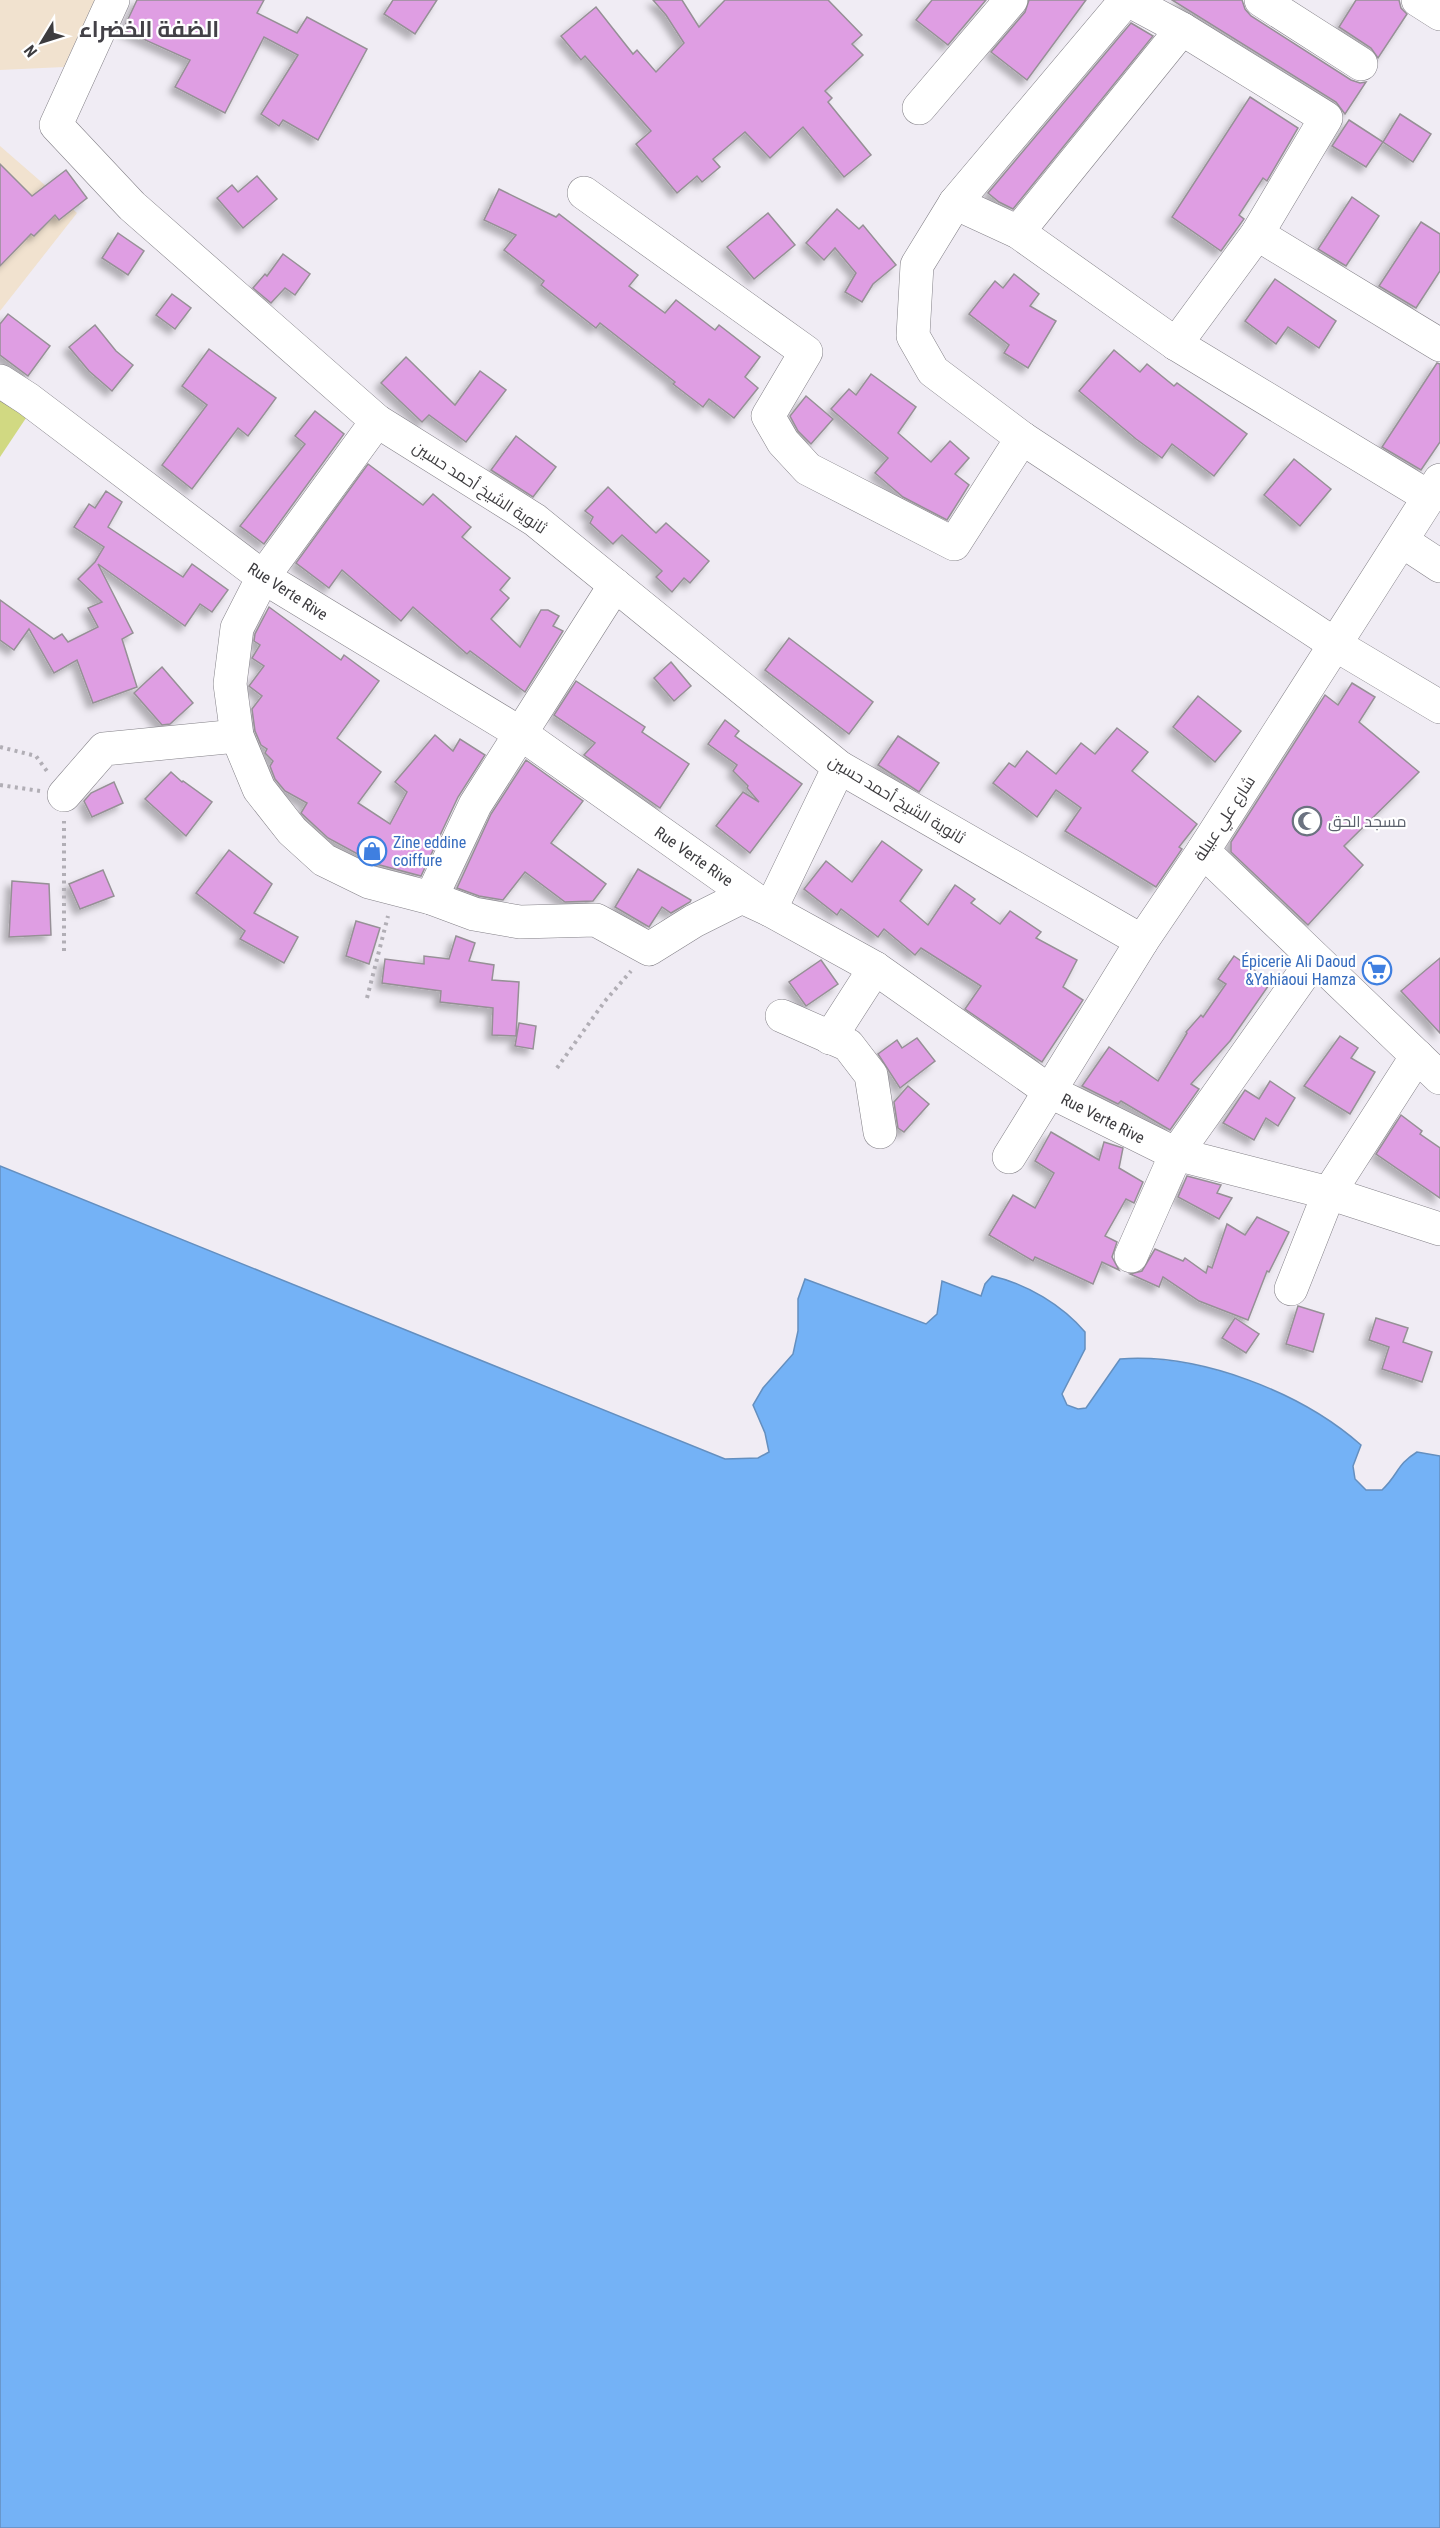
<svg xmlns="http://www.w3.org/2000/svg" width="1440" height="2528" font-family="'Roboto Condensed',Cairo,sans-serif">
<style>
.education{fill:#f1e2cf}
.green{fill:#d1d982}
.water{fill:#74b2f6;stroke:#648fbf;stroke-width:1.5}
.building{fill:#df9ee3;stroke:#969096;stroke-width:1.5;filter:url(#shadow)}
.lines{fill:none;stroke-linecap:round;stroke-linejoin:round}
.minor-casing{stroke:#838087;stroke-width:34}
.path{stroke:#b1aeb5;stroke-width:4;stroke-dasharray:3 4.5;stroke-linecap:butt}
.minor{stroke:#fff;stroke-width:33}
.labels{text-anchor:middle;stroke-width:4.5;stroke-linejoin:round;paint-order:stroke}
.street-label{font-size:16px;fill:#3d3c3f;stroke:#fff}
.worship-label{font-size:16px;fill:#5b616d;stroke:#fff;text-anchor:start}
.shop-label{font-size:16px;fill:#366cbe;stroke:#fff;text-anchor:start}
.district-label{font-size:22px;font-weight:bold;fill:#434147;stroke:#fff}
</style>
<defs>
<filter id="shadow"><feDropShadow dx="-5.5" dy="5.5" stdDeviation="3" flood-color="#0004"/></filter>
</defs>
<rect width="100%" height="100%" fill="#f0ecf4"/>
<g class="education">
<polygon points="0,0 95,0 64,67 0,70"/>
<polygon points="0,146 77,213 0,311"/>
</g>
<polygon class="green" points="0,388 32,409 0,457"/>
<path class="water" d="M0 1166 725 1459 758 1458 769 1452 765 1433 753 1405 763 1388 793 1354 798 1331V1299L805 1279 926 1324 937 1314 942 1281 981 1296 985 1284 992 1276C1027 1284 1062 1305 1085 1332V1349L1062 1394 1067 1405 1078 1409 1086 1408 1120 1359C1200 1353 1301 1392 1361 1445L1353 1466 1355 1479 1366 1490H1382C1399 1474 1396 1465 1417 1452L1440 1456V2528H0Z"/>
<g class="building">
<polygon points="137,0 264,0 257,13 297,33 307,17 367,49 318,140 283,120 279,126 261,114 298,55 264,37 225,113 175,87 190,60 123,30"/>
<polygon points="393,0 437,0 415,34 384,14"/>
<polygon points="653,0 682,0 699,27 725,0 828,0 862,35 852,44 863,55 825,91 832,98 828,102 871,155 844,177 803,127 770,158 745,132 713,159 720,167 702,182 697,176 677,193 636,144 651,131 585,56 581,60 561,36 596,7 633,54 637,50 656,72 684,43 666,15"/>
<polygon points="932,0 986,0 948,45 916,20"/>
<polygon points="1029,0 1086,0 1027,80 991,52 1025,12"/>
<polygon points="1172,0 1242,0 1245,9 1251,16 1351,80 1360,83 1366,82 1345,114 1336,102"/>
<polygon points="1356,0 1399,0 1401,8 1407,14 1378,58 1371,48 1339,27"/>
<polygon points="1131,23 1153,36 1013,209 999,202 988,193"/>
<polygon points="1250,97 1298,128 1267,181 1263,178 1239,215 1244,219 1221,251 1172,217"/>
<polygon points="1400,114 1431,134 1413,162 1383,142"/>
<polygon points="1349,120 1383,142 1366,167 1332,146"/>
<polygon points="0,164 32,196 66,170 87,198 59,220 55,215 34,236 31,234 0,266"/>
<polygon points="257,176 277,199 243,228 217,198 232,185 238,192"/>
<polygon points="499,189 556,217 559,214 638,275 629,286 665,313 676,300 715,330 719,325 760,357 745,377 758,388 734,418 709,399 703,407 673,384 675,382 600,323 596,328 541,285 544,281 504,250 516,235 484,220"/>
<polygon points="1352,197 1379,216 1346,266 1318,249"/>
<polygon points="837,209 859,229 863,225 896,265 873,284 862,302 845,292 856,273 835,248 824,260 806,243"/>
<polygon points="768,213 795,245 754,279 727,247"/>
<polygon points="1421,222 1440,234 1440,271 1416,308 1379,286"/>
<polygon points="118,233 144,251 128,275 102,258"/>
<polygon points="283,254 310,274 295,295 285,288 271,303 253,288 265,274 267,276"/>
<polygon points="1014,274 1039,294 1030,306 1056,321 1028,368 1004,353 1009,345 969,314 995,281 1003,288"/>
<polygon points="1275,279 1336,321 1319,348 1288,327 1276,344 1245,321"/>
<polygon points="172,294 191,308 175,329 156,315"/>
<polygon points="8,314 50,346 28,376 0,355 0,324"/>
<polygon points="95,325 116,351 133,365 112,391 89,371 69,347"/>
<polygon points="209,349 276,398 248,436 238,428 192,489 162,465 207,405 182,386"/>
<polygon points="1114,350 1140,372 1147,364 1174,386 1177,383 1247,434 1214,476 1172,444 1162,458 1136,439 1079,391"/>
<polygon points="406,357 455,405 480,371 506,390 466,442 429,415 422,422 381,383"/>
<polygon points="1437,363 1440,364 1440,442 1421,470 1382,447"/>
<polygon points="871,374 916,407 898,433 931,462 950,441 969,458 955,474 969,485 947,520 903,497 875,473 888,458 831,409 849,389 856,395"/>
<polygon points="806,396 833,419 811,444 798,431 790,416"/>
<polygon points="315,411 344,434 264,544 240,526 305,444 295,436"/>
<polygon points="516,436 556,467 533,497 491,470"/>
<polygon points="1294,459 1331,489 1300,526 1264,495"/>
<polygon points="368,464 423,505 433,494 471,527 462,537 510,578 500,590 509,598 491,619 520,647 541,610 548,610 559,616 553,626 563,631 525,692 470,651 467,654 413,607 401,621 342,570 329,588 296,563"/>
<polygon points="608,487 656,533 666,523 709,561 690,583 684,578 672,592 656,577 662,571 622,535 613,544 590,523 593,517 585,511"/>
<polygon points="106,491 122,502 108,527 183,577 192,564 228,590 212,612 200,604 185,626 98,564 133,633 122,639 137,687 93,703 77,660 54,673 29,629 14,650 0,640 0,600 54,639 62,634 68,642 98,627 88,608 102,602 78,579 95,562 104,547 74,527 89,504 95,508"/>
<polygon points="269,607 341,660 344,655 379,681 337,738 381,772 358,803 390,824 407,792 395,782 435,735 453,751 460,739 485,755 458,797 421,876 376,864 328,838 301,813 307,803 285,791 275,779 270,766 273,761 265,753 267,749 261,745 255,731 252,709 262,696 249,686 264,666 252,658 260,645 254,641 255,634"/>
<polygon points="789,638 873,702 849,734 765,670"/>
<polygon points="671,662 691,686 674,701 654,678"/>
<polygon points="162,667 193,703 170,724 162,725 134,693"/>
<polygon points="576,681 645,727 642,732 689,764 660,808 584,755 595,743 554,715"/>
<polygon points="1352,683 1375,697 1359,722 1419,772 1344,846 1363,865 1308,925 1231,852 1231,842 1325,695 1338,705"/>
<polygon points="1198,696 1241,731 1215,762 1173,727"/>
<polygon points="725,720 739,731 735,736 802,784 750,853 716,826 743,792 759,802 747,788 748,786 733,771 737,765 708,744"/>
<polygon points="1117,728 1148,752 1132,771 1197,824 1179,847 1182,849 1156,887 1065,831 1081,808 1056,790 1037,817 993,783 1009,763 1015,767 1027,751 1056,774 1081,743 1095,754"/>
<polygon points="898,736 939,763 919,792 878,765"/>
<polygon points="526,760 583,801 551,843 606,884 593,901 565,902 525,872 503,900 479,896 457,888 491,814"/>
<polygon points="171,772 182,782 183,781 212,802 186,836 145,799"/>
<polygon points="114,782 123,803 92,817 84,801 91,793"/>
<polygon points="882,841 922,870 900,901 928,925 955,885 975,899 971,903 1000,924 1010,911 1041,932 1036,938 1077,960 1063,987 1083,1000 1042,1062 965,1009 981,986 921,948 915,955 884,929 878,937 841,909 837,915 804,889 826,861 852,882"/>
<polygon points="229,850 272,884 254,913 298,937 284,963 240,939 245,931 196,893"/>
<polygon points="638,869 691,900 690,902 671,913 662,907 649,927 615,907"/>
<polygon points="103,870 114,896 80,909 69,884"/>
<polygon points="12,881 49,884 51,935 9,937"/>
<polygon points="356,921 380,928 369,964 346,956"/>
<polygon points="456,936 475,943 469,961 494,965 492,980 519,982 516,1036 492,1035 493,1008 440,1002 441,991 382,983 385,959 424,964 424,956 449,959"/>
<polygon points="1234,956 1271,982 1230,1041 1191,1084 1199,1089 1170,1130 1121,1101 1118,1104 1082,1086 1109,1047 1158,1081 1187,1033 1186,1032 1201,1015 1203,1017 1226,984 1218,979"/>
<polygon points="1440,958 1440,1033 1401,991"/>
<polygon points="821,960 838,984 806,1006 789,982"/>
<polygon points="519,1023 536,1026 533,1049 515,1046"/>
<polygon points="1340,1036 1358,1048 1351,1058 1375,1072 1350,1114 1304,1086"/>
<polygon points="917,1038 935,1061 900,1088 878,1054 897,1040 902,1048"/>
<polygon points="1270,1081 1295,1098 1278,1126 1266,1118 1254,1140 1223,1123 1245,1090 1259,1099"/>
<polygon points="908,1086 929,1104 904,1132 898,1128 894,1102"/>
<polygon points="1401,1115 1422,1131 1420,1134 1440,1148 1440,1198 1376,1154"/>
<polygon points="1051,1132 1099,1160 1104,1142 1123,1148 1119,1168 1143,1182 1134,1203 1126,1199 1105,1236 1117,1242 1112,1257 1119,1270 1102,1262 1093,1284 1035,1257 1033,1261 989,1235 1013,1195 1035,1208 1054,1173 1035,1161"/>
<polygon points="1187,1176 1221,1185 1217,1193 1232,1198 1219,1219 1178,1197"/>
<polygon points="1257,1217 1289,1232 1269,1272 1267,1271 1248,1320 1199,1301 1163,1277 1159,1287 1130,1274 1142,1271 1155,1249 1183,1261 1185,1258 1206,1273 1208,1266 1212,1268 1227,1224 1245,1235"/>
<polygon points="1298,1306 1324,1314 1313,1352 1286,1344"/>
<polygon points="1235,1318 1259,1334 1246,1353 1222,1338"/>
<polygon points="1376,1318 1408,1328 1403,1342 1432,1352 1422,1382 1382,1369 1389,1347 1369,1340"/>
</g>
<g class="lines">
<g class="minor-casing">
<g id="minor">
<polyline points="113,0 56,125 132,206 377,421 535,520 839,767 1142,941"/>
<polyline points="1128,0 1182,29 1326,118 1257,234 1176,344"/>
<polyline points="1261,0 1361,64"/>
<polyline points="1418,0 1440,14"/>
<polyline points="919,108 1011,0"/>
<polyline points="584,193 806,352 768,416 783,442 808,469 954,544 1022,438 933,371 913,336 917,265 955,203 1126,0"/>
<polyline points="955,203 1018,232 1176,344 1429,497"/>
<polyline points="1018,232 1182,29"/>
<polyline points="1257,234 1440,345"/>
<polyline points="0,381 28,399 263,577 520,733 770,910 875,968 1051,1092 1176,1154 1329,1193 1440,1229"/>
<polyline points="377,421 263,577 237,628 230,684 237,736 259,789 292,831 324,860 369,882 431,898 474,914 520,922 596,920 649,949 694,921 742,897 770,910 839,767"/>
<polyline points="1022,438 1336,645 1440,707"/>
<polyline points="1402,541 1440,566"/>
<polyline points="64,795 104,749 237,736"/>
<polyline points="1203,851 1440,1078"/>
<polyline points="431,898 475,805 615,585"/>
<polyline points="782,1016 848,1045 871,1075 880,1132"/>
<polyline points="830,1038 875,968"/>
<polyline points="1009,1157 1142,941 1203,851 1440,480"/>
<polyline points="1131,1256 1176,1154 1314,959"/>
<polyline points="1291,1289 1329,1193 1417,1056"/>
</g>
</g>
<g class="path">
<polyline points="0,747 36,756 49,774"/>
<polyline points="0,785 40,791"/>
<polyline points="64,951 64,821"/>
<polyline points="367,998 388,916"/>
<polyline points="557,1068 605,1001 631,971"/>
</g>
<use href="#minor" class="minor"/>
</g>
<defs>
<g id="mosque-ring" transform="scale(1.5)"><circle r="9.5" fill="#fff" stroke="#6b7280" stroke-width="1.5"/><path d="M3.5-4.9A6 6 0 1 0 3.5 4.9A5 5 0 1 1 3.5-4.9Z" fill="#6b7280"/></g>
<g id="shop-ring" transform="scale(1.5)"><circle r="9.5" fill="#fff" stroke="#3f7fe0" stroke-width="1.5"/><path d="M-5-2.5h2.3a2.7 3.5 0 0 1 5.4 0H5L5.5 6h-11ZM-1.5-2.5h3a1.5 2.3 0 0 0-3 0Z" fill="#3f7fe0"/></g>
<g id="supermarket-ring" transform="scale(1.5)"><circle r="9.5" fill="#fff" stroke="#3f7fe0" stroke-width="1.5"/><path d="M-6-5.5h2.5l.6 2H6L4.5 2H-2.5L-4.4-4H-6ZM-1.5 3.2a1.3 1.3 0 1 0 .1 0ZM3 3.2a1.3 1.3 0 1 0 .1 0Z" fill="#3f7fe0"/></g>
</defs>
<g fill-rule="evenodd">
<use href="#mosque-ring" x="1307" y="821"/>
<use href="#shop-ring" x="372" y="851"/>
<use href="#supermarket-ring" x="1377" y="970"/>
</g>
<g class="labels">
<g class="street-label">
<text transform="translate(480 487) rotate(33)" y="6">ثانوية الشيخ أحمد حسين</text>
<text transform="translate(288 591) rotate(33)" y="6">Rue Verte Rive</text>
<text transform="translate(897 799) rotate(31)" y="6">ثانوية الشيخ أحمد حسين</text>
<text transform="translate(1224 818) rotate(-57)" y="6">شارع علي عبيلة</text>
<text transform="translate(694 856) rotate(35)" y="6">Rue Verte Rive</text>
<text transform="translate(1103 1118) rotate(27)" y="6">Rue Verte Rive</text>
</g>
<g class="worship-label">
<text x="1328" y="827">مسجد الحق</text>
</g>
<g class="shop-label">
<text x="393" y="848">Zine eddine<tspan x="393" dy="18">coiffure</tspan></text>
<text x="1356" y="967" text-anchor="end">Épicerie Ali Daoud<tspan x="1356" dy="18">&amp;Yahiaoui Hamza</tspan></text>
</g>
<g class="district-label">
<text x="149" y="37">الضفة الخضراء</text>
</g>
</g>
<g transform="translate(42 42) rotate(232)" stroke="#ffffff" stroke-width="4.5" paint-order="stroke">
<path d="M0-4.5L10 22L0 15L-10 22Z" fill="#3d3c3f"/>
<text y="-9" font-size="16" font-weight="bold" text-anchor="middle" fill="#3d3c3f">N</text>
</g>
</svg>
